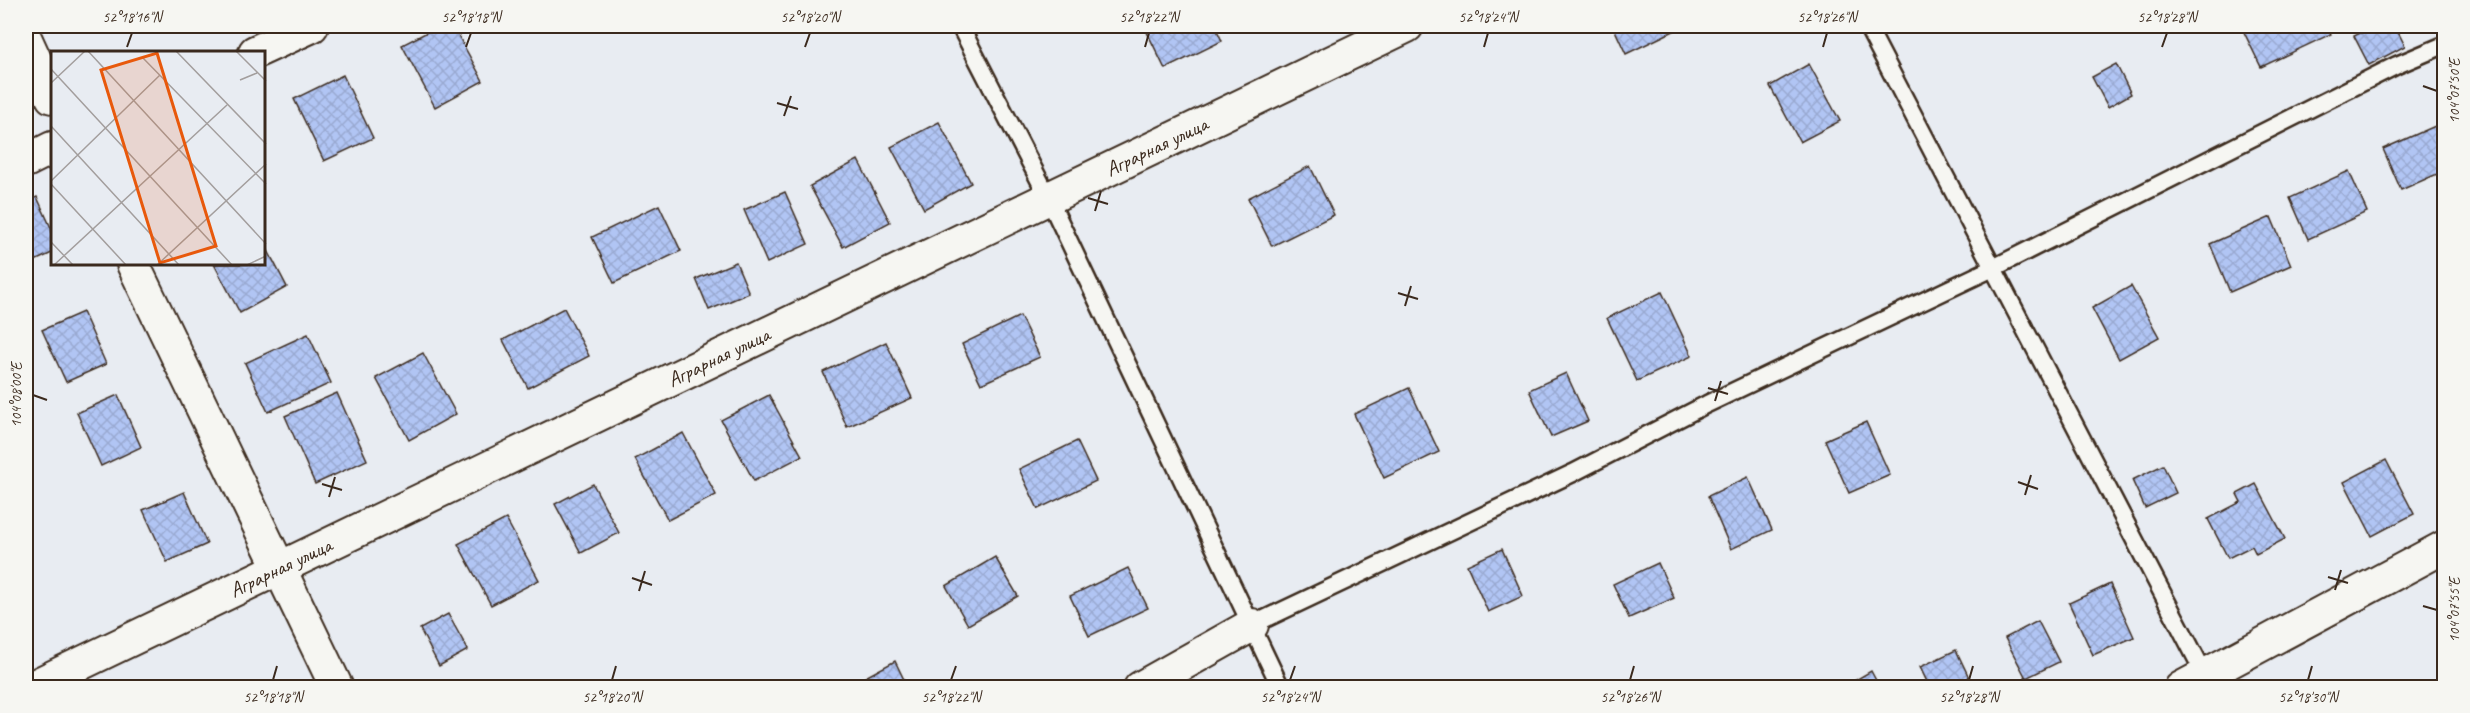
<svg xmlns="http://www.w3.org/2000/svg" width="2470" height="713" font-family="Caveat,sans-serif">
<style>
.building{fill:url(#building-cross-hatch);stroke:#3b2a1e;stroke-width:1.5}
.lines{fill:none;stroke-linecap:round;stroke-linejoin:round}
.lane-casing{stroke:#3b2a1e;stroke-width:21}
.street-casing{stroke:#3b2a1e;stroke-width:36}
.lane{stroke:#f6f6f2;stroke-width:16}
.street{stroke:#f6f6f2;stroke-width:32}
.ticks{fill:none;stroke:#3b2a1e;stroke-width:2}
.labels{text-anchor:middle;stroke-width:4.5;stroke-linejoin:round;paint-order:stroke}
.street-label{font-size:21px;fill:#3b2a1e;stroke:#f6f6f2}
.inset-road{fill:none;stroke:#a39e9d;stroke-width:1.5}
.view{fill:#e8590c;fill-opacity:0.15;stroke:#e8590c;stroke-width:3}
.inset-edge{fill:none;stroke:#3b2a1e;stroke-width:3}
.neatline{fill:none;stroke:#3b2a1e;stroke-width:2}
.ticks-label{font-size:15px;text-anchor:middle;fill:#3b2a1e}
</style>
<defs>
<pattern id="building-cross-hatch" width="8" height="8" patternUnits="userSpaceOnUse" patternTransform="scale(1.5)"><rect width="8" height="8" fill="#b1c5f4"/><path d="M0 0l8 8M0 8l8-8" fill="none" stroke="#99a9d1"/></pattern>
</defs>
<rect width="100%" height="100%" fill="#e8ecf2"/>
<filter id="ink" filterUnits="userSpaceOnUse"><feTurbulence type="fractalNoise" baseFrequency=".0167" numOctaves="2"/><feDisplacementMap in="SourceGraphic" scale="12" xChannelSelector="R" yChannelSelector="G"/><feConvolveMatrix kernelMatrix="1 2 1 2 8 2 1 2 1" color-interpolation-filters="sRGB"/></filter>
<g filter="url(#ink)">
<g class="building">
<polygon points="439,26 453,26 483,81 435,107 402,45"/>
<polygon points="1144,26 1215,26 1222,41 1165,69"/>
<polygon points="1613,26 1684,26 1626,54"/>
<polygon points="2241,26 2327,26 2331,34 2261,67"/>
<polygon points="2375,26 2395,26 2405,46 2369,65 2354,36"/>
<polygon points="1809,64 1840,121 1800,142 1770,86"/>
<polygon points="2116,64 2131,94 2108,107 2092,77"/>
<polygon points="343,75 373,138 324,161 294,99"/>
<polygon points="939,122 971,183 924,209 891,147"/>
<polygon points="2442,123 2444,128 2444,171 2401,190 2383,149"/>
<polygon points="858,160 890,222 843,247 810,186"/>
<polygon points="1310,166 1334,215 1272,246 1248,198"/>
<polygon points="2349,171 2367,212 2308,239 2290,198"/>
<polygon points="785,192 808,244 767,263 744,210"/>
<polygon points="37,197 52,230 52,253 26,265 26,202"/>
<polygon points="659,205 681,251 614,283 592,237"/>
<polygon points="2271,217 2291,265 2230,292 2210,244"/>
<polygon points="264,243 287,287 240,313 214,264 264,264"/>
<polygon points="736,262 749,293 709,310 696,279"/>
<polygon points="2131,286 2159,337 2119,359 2092,308"/>
<polygon points="1662,292 1692,356 1637,381 1607,318"/>
<polygon points="564,308 589,356 528,388 503,340"/>
<polygon points="83,312 106,364 66,382 42,330"/>
<polygon points="1020,316 1040,357 981,384 962,344"/>
<polygon points="308,334 331,383 268,412 245,363"/>
<polygon points="886,342 912,398 847,427 823,372"/>
<polygon points="423,353 456,414 409,440 376,378"/>
<polygon points="1566,373 1588,421 1551,437 1529,390"/>
<polygon points="1409,388 1439,452 1384,478 1354,414"/>
<polygon points="337,393 367,460 315,484 285,416"/>
<polygon points="118,395 141,447 101,466 77,413"/>
<polygon points="769,395 802,456 754,481 721,420"/>
<polygon points="1866,422 1890,475 1849,493 1825,440"/>
<polygon points="683,433 716,495 668,520 635,459"/>
<polygon points="1077,441 1096,481 1038,509 1019,469"/>
<polygon points="2386,460 2414,514 2372,536 2344,482"/>
<polygon points="2163,465 2176,493 2145,508 2132,480"/>
<polygon points="1748,477 1772,530 1731,549 1708,496"/>
<polygon points="593,484 619,533 581,553 555,504"/>
<polygon points="2256,484 2285,539 2256,554 2252,546 2228,558 2208,519 2241,502 2237,494"/>
<polygon points="184,492 207,544 167,562 143,510"/>
<polygon points="506,519 539,580 491,605 458,544"/>
<polygon points="1502,549 1523,596 1488,612 1467,565"/>
<polygon points="995,557 1018,596 968,625 946,586"/>
<polygon points="1658,563 1674,598 1629,618 1613,584"/>
<polygon points="1128,568 1148,608 1089,636 1070,596"/>
<polygon points="2110,584 2134,637 2093,655 2069,603"/>
<polygon points="448,614 468,650 439,666 420,629"/>
<polygon points="2038,621 2059,662 2026,678 2005,638"/>
<polygon points="1956,650 1974,688 1930,688 1920,667"/>
<polygon points="895,661 908,688 847,688 847,687"/>
<polygon points="1871,671 1880,688 1842,688"/>
</g>
<g class="lines">
<g class="lane-casing">
<g id="lane">
<polyline points="960,26 1049,199 1281,688"/>
<polyline points="1867,26 2205,675"/>
<polyline points="1252,625 1573,473 1707,404 1993,268 2397,65 2444,45"/>
</g>
</g>
<g class="street-casing">
<g id="street">
<polyline points="26,40 52,97"/>
<polyline points="255,52 312,26"/>
<polyline points="26,161 52,148"/>
<polyline points="133,264 337,688"/>
<path id="s1" d="M30 688 1407 26"/>
<polyline points="1140,688 1252,625"/>
<polyline points="2181,688 2444,547"/>
</g>
</g>
<use href="#lane" class="lane"/>
<use href="#street" class="street"/>
</g>
</g>
<path class="ticks" d="M127 47 132 33M466 47 471 33M805 47 810 33M1145 47 1149 33M1484 47 1488 33M1823 47 1827 33M2162 47 2167 33M2423 86 2437 91M777 103 798 109M784 116 791 96M1088 198 1108 204M1095 211 1101 191M1398 293 1418 299M1405 306 1411 286M1708 388 1728 394M33 395 47 400M1715 401 1721 381M2018 482 2038 489M322 484 342 490M2025 495 2031 475M329 497 335 477M2328 577 2348 583M632 578 652 585M2335 590 2341 570M639 591 645 571M2423 606 2437 610M273 680 277 666M612 680 616 666M951 680 956 666M1290 680 1295 666M1630 680 1634 666M1969 680 1973 666M2308 680 2312 666"/>
<g class="labels">
<g class="street-label">
<text dy="7" stroke="none"><textPath href="#s1" startOffset="1250">Аграрная улица</textPath></text>
<text dy="7" stroke="none"><textPath href="#s1" startOffset="764">Аграрная улица</textPath></text>
<text dy="7" stroke="none"><textPath href="#s1" startOffset="278">Аграрная улица</textPath></text>
</g>
</g>
<g transform="translate(51 51)">
<rect width="214" height="214" fill="#e8ecf2"/>
<path class="inset-road" d="M37 0 215 193M125 0 215 93M185 0 215 30M92 7 215 133M0 18 181 214M189 29 206 22M0 32 34 0M0 75 128 214M0 130 109 24M0 133 75 214M0 191 22 214M3 214 176 54M106 214 215 113M196 214 215 205"/>
<path class="view" d="M106 2 165 195 109 212 50 19Z"/>
<rect width="214" height="214" class="inset-edge"/>
</g>
<rect width="2470" height="713" fill="none" stroke="#f6f6f2" stroke-width="66"/>
<rect x="33" y="33" width="2404" height="647" class="neatline"/>
<g class="ticks-label">
<text x="132" y="22">52°18'16"N</text>
<text x="471" y="22">52°18'18"N</text>
<text x="810" y="22">52°18'20"N</text>
<text x="1149" y="22">52°18'22"N</text>
<text x="1488" y="22">52°18'24"N</text>
<text x="1827" y="22">52°18'26"N</text>
<text x="2167" y="22">52°18'28"N</text>
<text transform="translate(2454 91) rotate(-90)" y="5">104°07'50"E</text>
<text transform="translate(16 395) rotate(-90)" y="5">104°08'00"E</text>
<text transform="translate(2454 610) rotate(-90)" y="5">104°07'55"E</text>
<text x="273" y="702">52°18'18"N</text>
<text x="612" y="702">52°18'20"N</text>
<text x="951" y="702">52°18'22"N</text>
<text x="1290" y="702">52°18'24"N</text>
<text x="1630" y="702">52°18'26"N</text>
<text x="1969" y="702">52°18'28"N</text>
<text x="2308" y="702">52°18'30"N</text>
</g>
</svg>
